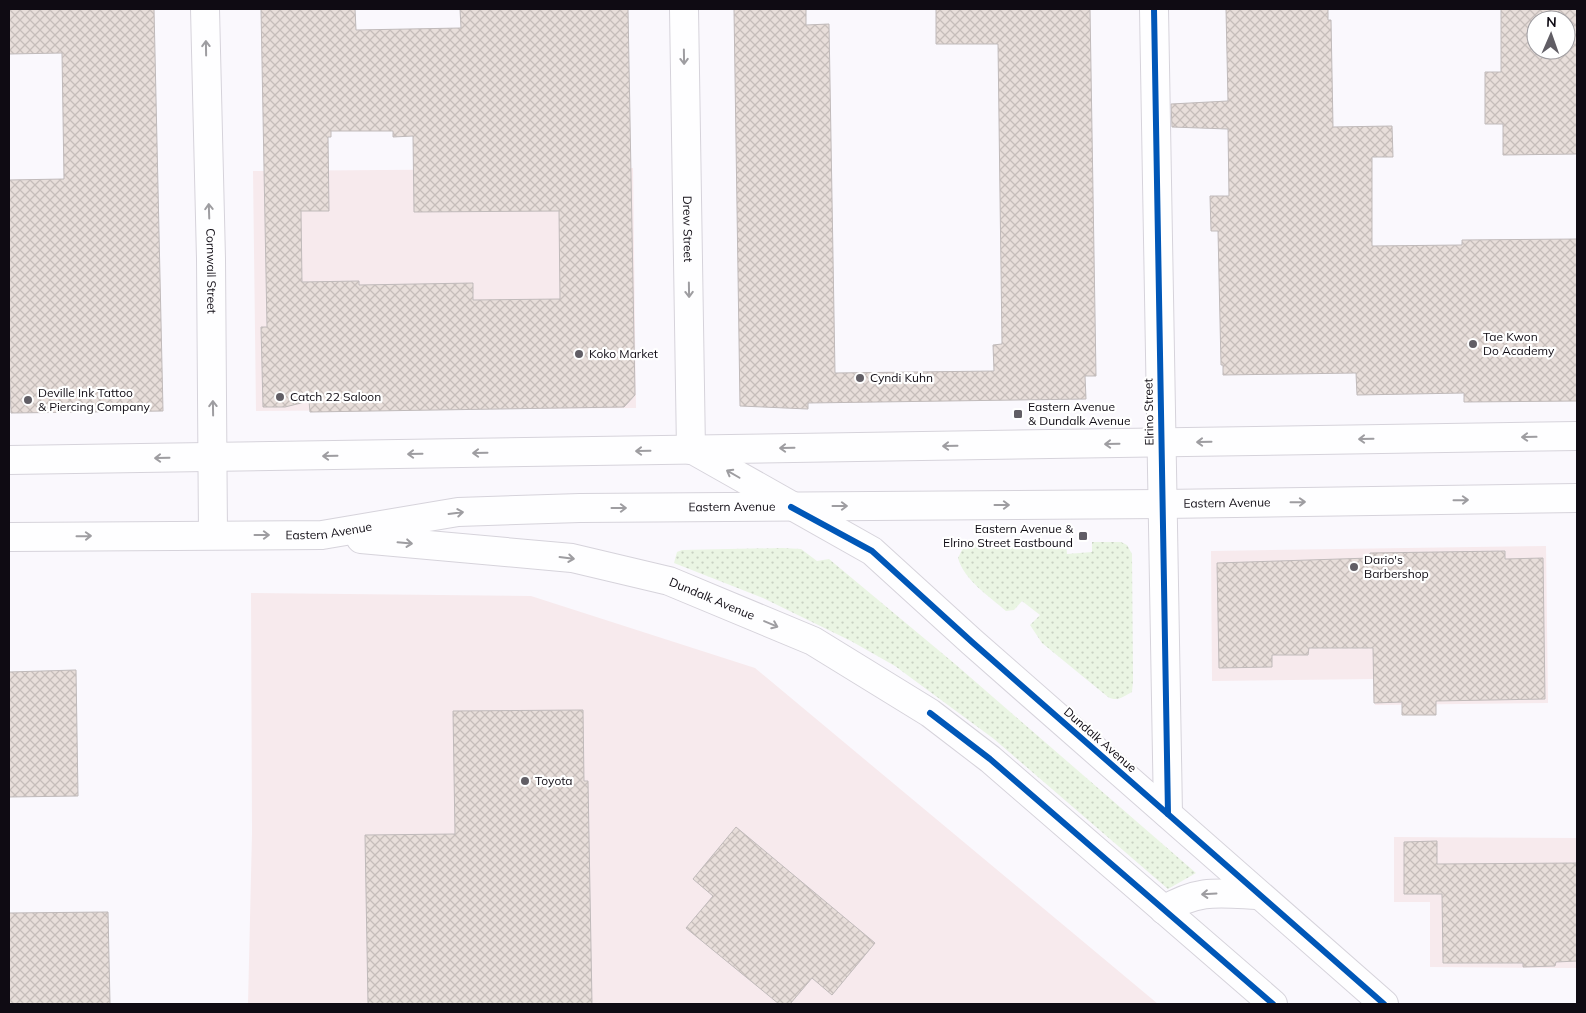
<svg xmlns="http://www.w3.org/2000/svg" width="1586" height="1013" font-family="Mulish,sans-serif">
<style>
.commercial{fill:#f7eaed}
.grass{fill:url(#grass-dots)}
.building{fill:url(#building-cross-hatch);stroke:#c0baba;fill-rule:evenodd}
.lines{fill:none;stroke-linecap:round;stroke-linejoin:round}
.minor-casing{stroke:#d6d3db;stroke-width:30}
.major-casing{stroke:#d6d3db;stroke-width:30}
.minor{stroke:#fefeff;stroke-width:28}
.major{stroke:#fefeff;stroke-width:28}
.cycleway-casing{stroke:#fff;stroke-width:9}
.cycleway{stroke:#0057b8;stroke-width:6}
.oneway{stroke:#9e9da1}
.poi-dot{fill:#615e65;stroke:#fff;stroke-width:2}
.labels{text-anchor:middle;stroke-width:4.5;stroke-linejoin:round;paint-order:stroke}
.street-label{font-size:12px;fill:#0f0b13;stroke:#fff}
.poi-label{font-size:12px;fill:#0f0b13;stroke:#fff;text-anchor:start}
</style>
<defs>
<pattern id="grass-dots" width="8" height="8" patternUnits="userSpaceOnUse" patternTransform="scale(1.25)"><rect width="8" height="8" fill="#eaf5e3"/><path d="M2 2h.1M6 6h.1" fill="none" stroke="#c8d1c2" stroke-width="1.8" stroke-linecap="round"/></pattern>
<pattern id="building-cross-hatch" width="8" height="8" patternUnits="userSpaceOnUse" patternTransform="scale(1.25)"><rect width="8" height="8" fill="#e8deda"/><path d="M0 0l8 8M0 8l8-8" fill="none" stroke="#c6bdba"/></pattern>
</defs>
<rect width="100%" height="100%" fill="#faf8fd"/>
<g class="commercial">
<polygon points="633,168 636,408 256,411 253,171"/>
<polygon points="1546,546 1548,703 1375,705 1374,679 1212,681 1211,551"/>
<polygon points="251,593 531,596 755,668 1158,1004 248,1004 252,833"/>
<polygon points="1394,837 1577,838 1577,968 1430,967 1430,902 1394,902"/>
</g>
<g class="grass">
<path d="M1066 542 1067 554 1092 552V542H1121L1127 545 1132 554 1133 681 1132 692C1123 697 1117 702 1108 697L1042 643 1030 625 1040 615 1022 601 1014 610 1006 611C989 596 964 580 958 558L962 550 969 544Z"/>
<polygon points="782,548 801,549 817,561 829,559 955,664 1196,873 1168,889 994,739 895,666 851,641 763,598 674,563 677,552 682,550"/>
</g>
<g class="building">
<polygon points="9,9 154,9 163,411 11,413 9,363 9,180 64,179 62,53 9,54"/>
<path d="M261 9H355L356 30 461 28 460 9H628L635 395 624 407 310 412 309 401 285 407H263L261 327H267ZM331 131H393V137L413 136 414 212 559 211 560 299 473 300V283L359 285V281L302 282 301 211H329L328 137H331Z"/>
<polygon points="734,9 806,9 806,25 829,24 835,373 994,371 993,345 1002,344 998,44 936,44 936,9 1090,9 1096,376 1085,376 1086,399 808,403 808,409 740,406"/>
<polygon points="1226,9 1328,9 1328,20 1331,20 1333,127 1392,126 1393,157 1372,157 1372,246 1462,245 1462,240 1577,239 1577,401 1464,402 1464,393 1357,395 1356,373 1223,375 1223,365 1221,365 1218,231 1211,231 1210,196 1229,196 1228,129 1172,127 1171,104 1228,101"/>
<path d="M1501 9H1577V154L1503 155V124H1485V72H1501ZM1536 20H1566V50H1536Z"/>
<polygon points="1505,551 1505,559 1543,558 1545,699 1436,701 1436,715 1402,715 1402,702 1374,703 1373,648 1309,648 1308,655 1272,655 1272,667 1219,668 1217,563 1370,558 1370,553"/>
<polygon points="76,670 78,796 9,797 9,672"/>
<polygon points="583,710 584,781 588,781 592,1004 368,1004 365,835 455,834 453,711"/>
<polygon points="736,827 875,943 832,995 812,978 790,1004 779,1004 686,928 713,896 693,879"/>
<polygon points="1437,841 1437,864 1577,863 1577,961 1556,962 1555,966 1523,967 1523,963 1443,963 1442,894 1404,894 1404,842"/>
<polygon points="108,912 110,1004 9,1004 9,913"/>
</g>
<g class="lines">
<g class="minor-casing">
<g id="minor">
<path id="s1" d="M205 9 211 259 213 535"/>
<path id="s2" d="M684 9 691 450"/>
<polyline points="1154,9 1168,814"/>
</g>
</g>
<g class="major-casing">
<g id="major">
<polyline points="693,450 872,551 972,642 1384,1004"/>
<polyline points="9,460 1577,436"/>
<path id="s3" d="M9 537 322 535 458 512 580 508 1162 504 1577 498"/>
<path id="s4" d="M361 539 572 558 669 581 813 641 930 713 990 759 1273 1004"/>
<path d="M1164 910C1199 889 1218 893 1257 895"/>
</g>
</g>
<use href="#minor" class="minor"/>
<use href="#major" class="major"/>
<g class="cycleway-casing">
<g id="cycleway">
<polyline points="1154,9 1168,814"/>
<polyline points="791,507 872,551 972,642 1384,1004"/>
<polyline points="930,713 990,759 1273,1004"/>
</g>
</g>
<use href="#cycleway" class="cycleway"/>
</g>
<defs><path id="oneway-shaft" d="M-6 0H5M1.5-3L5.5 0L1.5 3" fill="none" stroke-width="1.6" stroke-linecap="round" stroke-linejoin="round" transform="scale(1.25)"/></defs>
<g class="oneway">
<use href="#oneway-shaft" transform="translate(206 48) rotate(-91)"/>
<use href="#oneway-shaft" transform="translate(684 57) rotate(89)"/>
<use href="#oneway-shaft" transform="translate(209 211) rotate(-92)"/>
<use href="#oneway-shaft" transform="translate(689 290) rotate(89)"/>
<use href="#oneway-shaft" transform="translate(213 408) rotate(-91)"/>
<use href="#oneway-shaft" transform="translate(1529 437) rotate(179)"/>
<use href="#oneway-shaft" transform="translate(1366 439) rotate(179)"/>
<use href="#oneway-shaft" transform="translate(1204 442) rotate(179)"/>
<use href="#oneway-shaft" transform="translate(1112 444) rotate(179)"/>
<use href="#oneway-shaft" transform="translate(950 446) rotate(179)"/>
<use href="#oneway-shaft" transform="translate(787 448) rotate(179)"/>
<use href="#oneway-shaft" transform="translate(643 451) rotate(179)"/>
<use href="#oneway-shaft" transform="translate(480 453) rotate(179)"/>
<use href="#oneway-shaft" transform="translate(415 454) rotate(179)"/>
<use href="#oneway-shaft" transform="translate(330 456) rotate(179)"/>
<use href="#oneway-shaft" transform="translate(162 458) rotate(179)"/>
<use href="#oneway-shaft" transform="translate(733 474) rotate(-150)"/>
<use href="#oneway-shaft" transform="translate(1461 500) rotate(-1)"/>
<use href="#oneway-shaft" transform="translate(1298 502) rotate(-1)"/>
<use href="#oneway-shaft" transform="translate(1002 505)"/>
<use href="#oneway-shaft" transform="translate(840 506)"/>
<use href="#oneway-shaft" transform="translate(619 508)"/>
<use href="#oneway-shaft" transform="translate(456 513) rotate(-7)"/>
<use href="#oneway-shaft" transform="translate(262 535)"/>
<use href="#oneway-shaft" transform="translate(84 536) rotate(-1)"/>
<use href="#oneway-shaft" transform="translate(405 543) rotate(5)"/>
<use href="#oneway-shaft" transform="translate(567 558) rotate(7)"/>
<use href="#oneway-shaft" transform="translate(771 624) rotate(23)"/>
<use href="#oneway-shaft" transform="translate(1209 894) rotate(177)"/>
</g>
<g class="poi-dot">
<circle cx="1473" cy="344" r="5"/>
<circle cx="579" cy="354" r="5"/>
<circle cx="860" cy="378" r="5"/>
<circle cx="280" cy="397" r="5"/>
<circle cx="28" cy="400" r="5"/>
<rect x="1013" y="409" width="10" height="10" rx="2.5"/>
<rect x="1078" y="531" width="10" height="10" rx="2.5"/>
<circle cx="1354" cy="567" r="5"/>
<circle cx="525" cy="781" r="5"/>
</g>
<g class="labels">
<g class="street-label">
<text dy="4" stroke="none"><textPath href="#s2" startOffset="220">Drew Street</textPath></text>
<text dy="4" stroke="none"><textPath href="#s1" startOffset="262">Cornwall Street</textPath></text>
<text transform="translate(1149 412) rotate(-91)" y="4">Elrino Street</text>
<text dy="4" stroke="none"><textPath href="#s3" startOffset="1220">Eastern Avenue</textPath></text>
<text dy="4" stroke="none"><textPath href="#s3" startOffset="725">Eastern Avenue</textPath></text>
<text dy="4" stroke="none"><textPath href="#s3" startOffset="320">Eastern Avenue</textPath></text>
<text dy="4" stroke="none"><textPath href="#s4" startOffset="358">Dundalk Avenue</textPath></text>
<text transform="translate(1100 740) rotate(41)" y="4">Dundalk Avenue</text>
</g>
<g class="poi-label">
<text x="1483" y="341">Tae Kwon<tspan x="1483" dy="14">Do Academy</tspan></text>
<text x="589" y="358">Koko Market</text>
<text x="870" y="382">Cyndi Kuhn</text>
<text x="38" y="397">Deville Ink Tattoo<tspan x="38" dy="14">&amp; Piercing Company</tspan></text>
<text x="290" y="401">Catch 22 Saloon</text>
<text x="1028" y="411">Eastern Avenue<tspan x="1028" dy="14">&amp; Dundalk Avenue</tspan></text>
<text x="1073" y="533" text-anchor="end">Eastern Avenue &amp;<tspan x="1073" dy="14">Elrino Street Eastbound</tspan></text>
<text x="1364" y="564">Dario's<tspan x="1364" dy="14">Barbershop</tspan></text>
<text x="535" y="785">Toyota</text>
</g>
</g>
<rect width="1586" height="1013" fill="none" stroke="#0f0b13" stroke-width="20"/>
<g transform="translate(1551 35) rotate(2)"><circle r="24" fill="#ffffff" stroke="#9f9da1"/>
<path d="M0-4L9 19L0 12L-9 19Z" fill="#615e65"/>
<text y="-8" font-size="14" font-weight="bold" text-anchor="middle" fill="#0f0b13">N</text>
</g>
</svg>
